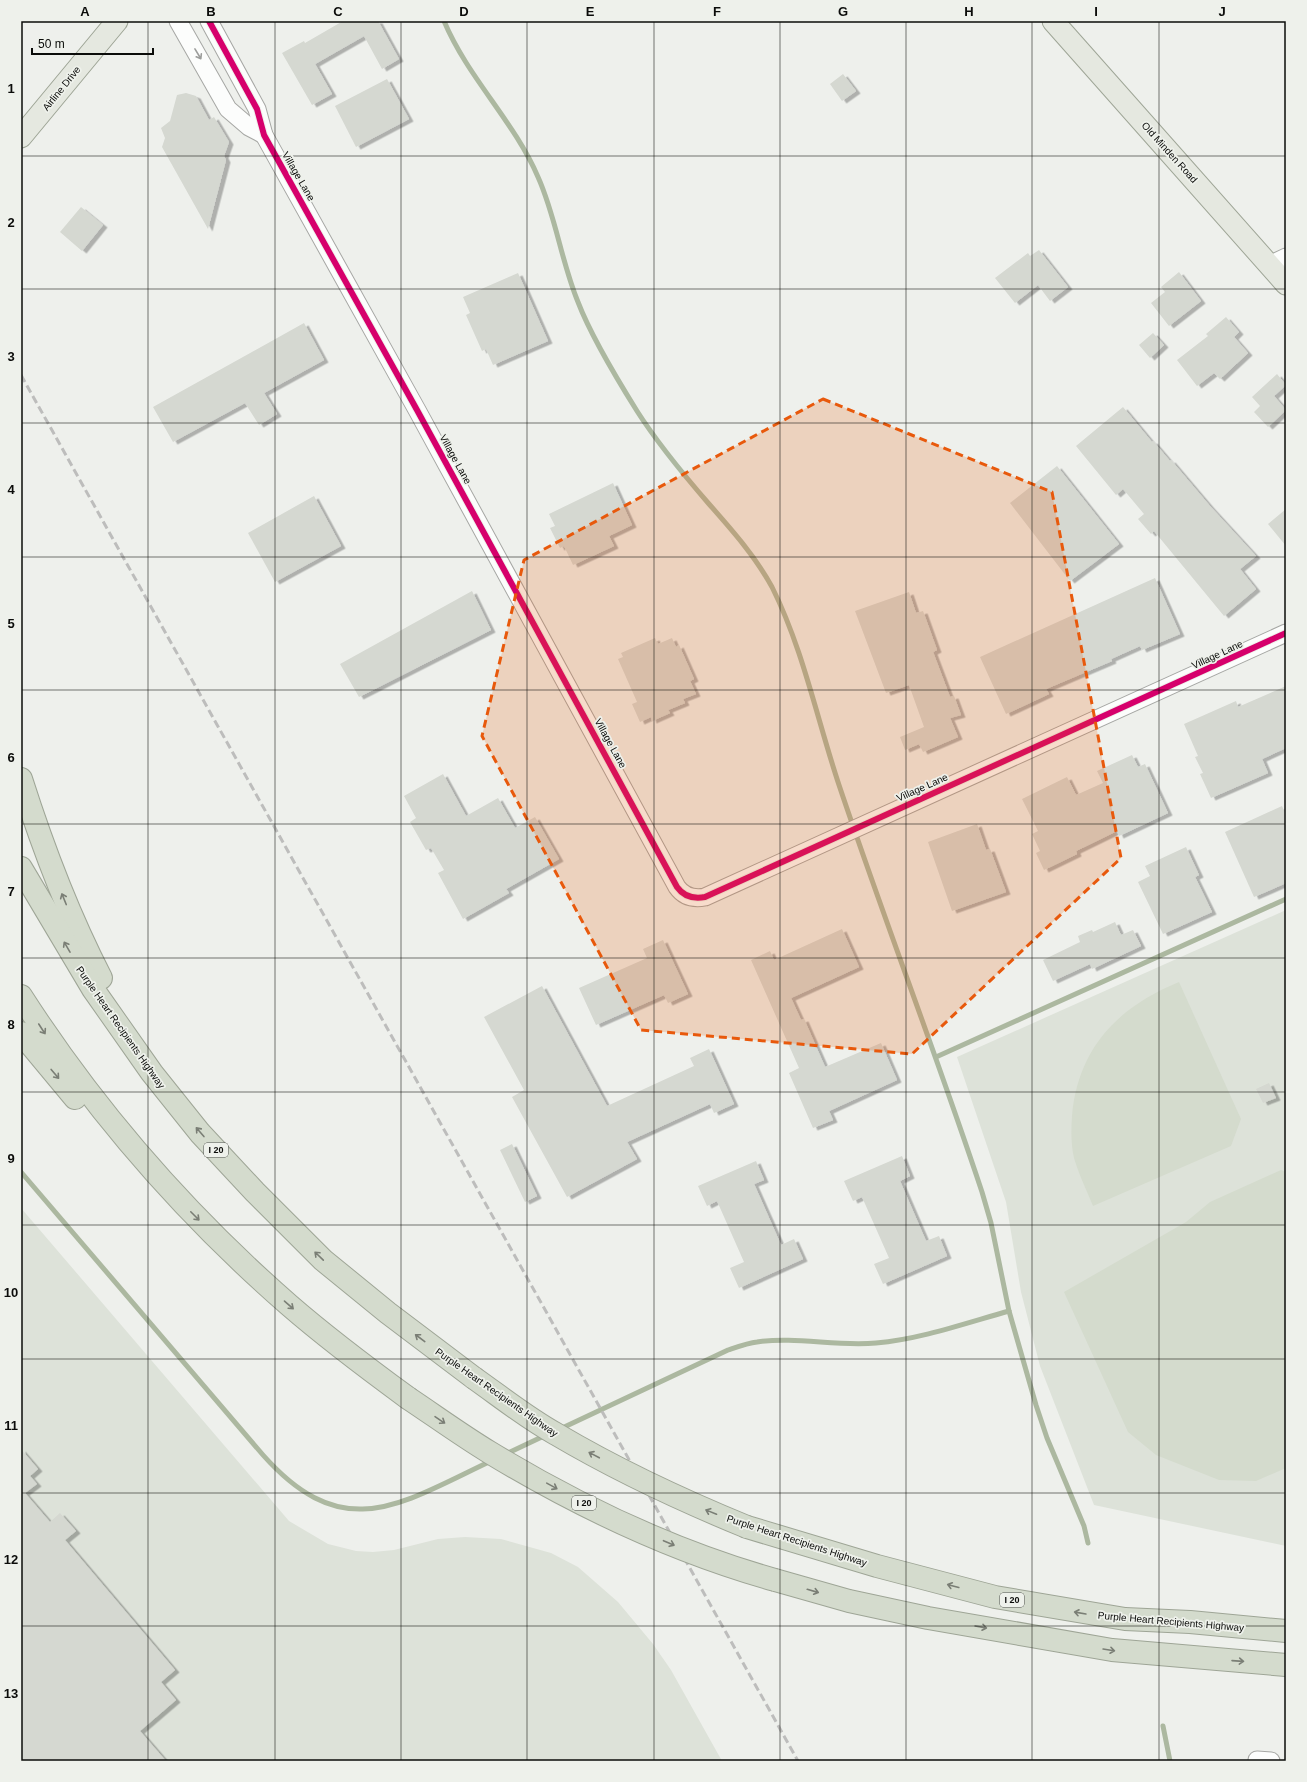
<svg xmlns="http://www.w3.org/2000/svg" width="1307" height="1782" font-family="Arial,sans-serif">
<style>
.built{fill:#dde2d9}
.green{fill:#d4dbcd}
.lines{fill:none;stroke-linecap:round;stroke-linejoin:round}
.stream{stroke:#acb8a0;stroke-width:5}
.building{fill:#d5d8d1;filter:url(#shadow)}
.minor-casing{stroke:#a6a7a4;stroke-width:19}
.major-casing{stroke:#9ea596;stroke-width:23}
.highway-casing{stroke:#9ea596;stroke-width:24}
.minor{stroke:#fcfdfc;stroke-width:17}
.major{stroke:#e5e8e0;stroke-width:21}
.highway{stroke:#d4dbcd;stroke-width:22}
.rail{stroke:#bdbdbc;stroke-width:3;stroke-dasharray:8 4;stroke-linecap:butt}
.highway-bridge-casing{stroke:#9ea596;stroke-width:24;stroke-linecap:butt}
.highway-bridge{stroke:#d4dbcd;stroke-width:22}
.cycleway-casing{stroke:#eef1eb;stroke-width:8}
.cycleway{stroke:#d6006c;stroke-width:6}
.oneway{stroke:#9c9d9b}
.oneway2{stroke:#7a7e75}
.marked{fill:#e8590c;fill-opacity:0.2;stroke:#e8590c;stroke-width:3;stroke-dasharray:8 5;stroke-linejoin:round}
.grid{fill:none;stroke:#0b0c0a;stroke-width:1;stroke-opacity:0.55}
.labels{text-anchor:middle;stroke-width:3.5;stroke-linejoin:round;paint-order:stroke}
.shield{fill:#eef1eb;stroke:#4f514e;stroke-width:1}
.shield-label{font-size:9px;font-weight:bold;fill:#0b0c0a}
.street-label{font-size:10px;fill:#0b0c0a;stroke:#eef1eb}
.neatline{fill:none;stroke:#0b0c0a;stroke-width:1.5}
.grid-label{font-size:13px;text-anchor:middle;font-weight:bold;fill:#0b0c0a}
</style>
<defs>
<filter id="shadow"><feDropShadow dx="4.5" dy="2.5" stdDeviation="0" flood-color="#0004"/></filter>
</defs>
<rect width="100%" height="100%" fill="#eef0ec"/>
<g class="built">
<polygon points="1286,910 1286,1546 1094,1505 1040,1366 1021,1292 1006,1202 957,1057"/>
<polygon points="21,1208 289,1521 328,1544 356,1551 373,1552 394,1550 438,1539 465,1537 501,1539 551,1553 578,1567 618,1602 653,1644 671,1670 722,1761 21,1761"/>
</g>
<g class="green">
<path d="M1179 982 1241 1119 1231 1146 1093 1206C1087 1191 1079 1175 1074 1158 1071 1145 1071 1130 1072 1116 1078 1048 1118 1007 1179 982Z"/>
<polygon points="1281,1170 1286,1172 1286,1468 1256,1481 1219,1480 1156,1455 1128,1432 1064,1292 1186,1222 1210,1202"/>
</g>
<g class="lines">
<g class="stream">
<path d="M444 21C468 78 514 121 538 177 556 217 561 261 578 302 591 336 617 379 637 411 658 444 683 474 709 504 732 530 755 556 772 587 803 649 817 719 839 785 885 922 937 1056 982 1192L991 1223 1009 1311 1036 1405 1047 1438 1084 1526 1088 1543"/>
<polyline points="936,1057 1286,899"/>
<path d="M21 1172 263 1455C344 1546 400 1504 491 1461"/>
<path d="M560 1429 728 1350C737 1347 748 1343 757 1342 796 1336 837 1347 876 1343 921 1339 966 1323 1009 1311"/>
<polyline points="506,1454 546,1435"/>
<polyline points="1163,1726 1170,1761"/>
</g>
</g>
<g class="building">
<polygon points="343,21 378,21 399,59 382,69 364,36 315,64 332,94 312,105 282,53 304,41 305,43"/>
<polygon points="843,74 856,91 842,101 830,84"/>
<polygon points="387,79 409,119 356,147 335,106"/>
<polygon points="186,93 196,96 209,120 214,117 229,142 224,156 226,160 208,229 162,147 165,138 161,128 170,121 177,95"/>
<polygon points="81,207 103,225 82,251 60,232"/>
<polygon points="1039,250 1068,287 1050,301 1038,285 1015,303 995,278 1028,253 1030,256"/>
<polygon points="1179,272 1201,301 1169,326 1151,303 1165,292 1161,287"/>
<polygon points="518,273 548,341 493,365 486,349 482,351 466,315 470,313 463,297"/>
<polygon points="1226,317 1239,332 1234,337 1248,353 1220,379 1214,373 1197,386 1177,360 1208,336 1206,334"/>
<polygon points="304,323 324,360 264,393 277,414 259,425 245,403 173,442 153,407"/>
<polygon points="1153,333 1164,345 1150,358 1139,345"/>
<polygon points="1277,374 1286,385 1274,396 1286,410 1268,427 1254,412 1260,406 1252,397"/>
<polygon points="1123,407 1152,442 1153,441 1170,461 1171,460 1210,506 1256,556 1240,569 1256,589 1224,616 1154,531 1151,534 1138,519 1144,514 1123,489 1116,495 1076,446"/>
<polygon points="1057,466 1119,544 1070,581 1010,503"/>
<polygon points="613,483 632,525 609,536 614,546 573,565 564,546 560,548 550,528 555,526 549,514"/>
<polygon points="314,496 341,546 275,582 248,533"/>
<polygon points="1286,509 1286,546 1268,524"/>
<polygon points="1155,578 1180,634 1142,650 1140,646 1111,659 1112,661 1046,689 1049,694 1006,714 980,657"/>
<polygon points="472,591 491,630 359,697 340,664"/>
<polygon points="909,592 916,613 923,611 937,650 933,652 950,697 954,696 961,715 950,718 958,737 923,752 919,744 905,750 900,737 924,727 909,685 886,693 855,611"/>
<polygon points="655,638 658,644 672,638 676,647 679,645 694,679 690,681 696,694 683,699 685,703 668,710 670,713 652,721 651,717 640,722 632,704 637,702 618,659 623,657 621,653"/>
<polygon points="1286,686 1286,748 1262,759 1268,773 1211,798 1200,774 1203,773 1195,757 1198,756 1184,724 1236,701 1238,707"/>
<polygon points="1132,755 1138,767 1145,764 1168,813 1119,836 1117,831 1076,851 1077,854 1044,870 1036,853 1040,851 1032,834 1038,831 1022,799 1067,777 1076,795 1103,783 1097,771"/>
<polygon points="443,774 466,816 498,798 515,828 535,817 559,859 506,889 509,893 463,919 438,873 444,870 431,848 426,850 410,822 416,818 404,796"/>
<polygon points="1282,806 1286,815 1286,883 1254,897 1225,832"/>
<polygon points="977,824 986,850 990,849 1006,892 952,911 928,842"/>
<polygon points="1186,847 1199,875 1195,877 1212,912 1163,934 1138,882 1150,876 1145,866"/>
<polygon points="1115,922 1121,935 1133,930 1141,946 1092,969 1090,964 1053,981 1043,960 1080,942 1078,936 1092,930 1093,932"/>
<polygon points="842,929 859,967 791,998 801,1020 804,1019 825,1067 881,1043 897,1080 829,1111 833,1120 813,1128 789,1073 799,1068 751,960 770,951 774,960"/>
<polygon points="663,940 688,994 668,1003 664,995 596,1025 579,988 647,958 643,949"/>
<polygon points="542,986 607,1106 694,1066 690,1058 709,1049 734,1104 714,1113 710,1104 627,1142 637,1159 567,1197 512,1097 524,1090 484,1017"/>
<polygon points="1269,1083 1276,1098 1263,1103 1256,1089"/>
<polygon points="512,1144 537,1196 525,1202 500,1150"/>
<polygon points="902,1156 910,1176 900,1181 926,1241 939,1236 947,1256 883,1284 874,1264 889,1258 862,1197 853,1201 844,1181"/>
<polygon points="756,1161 764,1180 754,1184 781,1245 794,1239 803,1259 739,1288 730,1268 744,1262 717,1201 707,1206 698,1186"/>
<polygon points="21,1449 38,1469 30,1476 37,1484 25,1493 50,1522 60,1513 76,1531 65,1540 175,1670 161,1682 176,1700 140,1731 166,1761 21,1761"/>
</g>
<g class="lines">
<g class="minor-casing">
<g id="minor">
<polyline points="178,21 228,109 249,127 264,135"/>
<path d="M209 21 257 109 264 135 417 410 677 887C684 897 694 899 705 897L1286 633"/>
<polyline points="1269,265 1286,257"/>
<polyline points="1257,1760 1271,1761"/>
</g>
</g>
<g class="major-casing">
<g id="major">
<polyline points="1053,21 1286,284"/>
<polyline points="21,137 117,21"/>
</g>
</g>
<g class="highway-casing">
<g id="highway">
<path d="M21 779C43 848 68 914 101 978"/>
<polyline points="21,868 93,989 152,1073 200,1133 255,1192 323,1260 388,1313 474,1378"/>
<path d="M21 996C95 1111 186 1215 289 1305 327 1338 367 1368 408 1398"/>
<polyline points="21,1033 75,1098"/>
<polyline points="747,1527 877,1566 995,1597 1125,1619 1190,1622 1286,1631"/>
<polyline points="775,1580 849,1601 928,1618 1112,1650 1286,1665"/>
</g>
</g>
<use href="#minor" class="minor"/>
<use href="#major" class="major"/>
<use href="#highway" class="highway"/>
<polyline class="rail" points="21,375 798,1761"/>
<g class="highway-bridge-casing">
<g id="highway-bridge">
<path d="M474 1378C501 1397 527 1418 556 1434 617 1470 681 1500 747 1527"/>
<path d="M408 1398C435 1416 461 1435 489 1452 578 1506 675 1552 775 1580"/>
</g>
</g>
<use href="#highway-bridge" class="highway-bridge"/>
<g class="cycleway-casing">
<path id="cycleway" d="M209 21 257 109 264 135 417 410 677 887C684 897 694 899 705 897L1286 633"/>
</g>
<use href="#cycleway" class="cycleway"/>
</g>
<defs><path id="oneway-shaft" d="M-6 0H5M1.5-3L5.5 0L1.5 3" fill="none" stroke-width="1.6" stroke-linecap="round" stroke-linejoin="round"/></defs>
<use class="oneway" href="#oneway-shaft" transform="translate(198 54) rotate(59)"/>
<g class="oneway2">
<use href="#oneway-shaft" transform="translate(64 899) rotate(-112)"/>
<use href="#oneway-shaft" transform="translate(67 947) rotate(-120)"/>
<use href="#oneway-shaft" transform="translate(42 1029) rotate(57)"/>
<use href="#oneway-shaft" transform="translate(55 1074) rotate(50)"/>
<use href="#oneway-shaft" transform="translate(200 1132) rotate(-131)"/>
<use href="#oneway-shaft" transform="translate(195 1216) rotate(45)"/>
<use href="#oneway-shaft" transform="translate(319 1256) rotate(-136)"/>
<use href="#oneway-shaft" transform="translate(289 1305) rotate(41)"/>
<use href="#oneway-shaft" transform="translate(420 1338) rotate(-143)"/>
<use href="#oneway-shaft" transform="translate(440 1420) rotate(34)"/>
<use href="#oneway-shaft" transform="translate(594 1455) rotate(-152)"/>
<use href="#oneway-shaft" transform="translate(552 1486) rotate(29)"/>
<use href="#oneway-shaft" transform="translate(711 1512) rotate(-158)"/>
<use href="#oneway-shaft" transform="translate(669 1543) rotate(23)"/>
<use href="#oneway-shaft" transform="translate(953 1586) rotate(-165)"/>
<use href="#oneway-shaft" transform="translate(813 1591) rotate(16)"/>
<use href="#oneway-shaft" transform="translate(1080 1613) rotate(-170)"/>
<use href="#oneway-shaft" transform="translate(981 1627) rotate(10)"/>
<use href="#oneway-shaft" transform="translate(1109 1650) rotate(9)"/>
<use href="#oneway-shaft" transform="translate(1238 1661) rotate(4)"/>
</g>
<path class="marked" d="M823 399 1052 492 1121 858 912 1054 641 1030 482 736 524 560Z"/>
<path class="grid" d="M148 21V1761M275 21V1761M401 21V1761M527 21V1761M654 21V1761M780 21V1761M906 21V1761M1032 21V1761M1159 21V1761M21 156H1286M21 289H1286M21 423H1286M21 557H1286M21 690H1286M21 824H1286M21 958H1286M21 1092H1286M21 1225H1286M21 1359H1286M21 1493H1286M21 1626H1286"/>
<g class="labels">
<g class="shield">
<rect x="204" y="1143" width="24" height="14" rx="3"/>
<rect x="572" y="1496" width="24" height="14" rx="3"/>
<rect x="1000" y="1593" width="24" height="14" rx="3"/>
</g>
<g class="shield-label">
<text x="216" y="1153">I 20</text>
<text x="584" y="1506">I 20</text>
<text x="1012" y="1603">I 20</text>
</g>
<g class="street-label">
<text transform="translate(61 88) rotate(-51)" y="4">Airline Drive</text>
<text transform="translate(1170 152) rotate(48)" y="4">Old Minden Road</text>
<text transform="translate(299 176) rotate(60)" y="4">Village Lane</text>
<text transform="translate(456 459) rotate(61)" y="4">Village Lane</text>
<text transform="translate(1217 654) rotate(-25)" y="4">Village Lane</text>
<text transform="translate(611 743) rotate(61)" y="4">Village Lane</text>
<text transform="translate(922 787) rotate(-24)" y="4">Village Lane</text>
<text transform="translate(121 1027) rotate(55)" y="4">Purple Heart Recipients Highway</text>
<text transform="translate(497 1392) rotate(35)" y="4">Purple Heart Recipients Highway</text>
<text transform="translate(797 1540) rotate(18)" y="4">Purple Heart Recipients Highway</text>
<text transform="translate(1171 1621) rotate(5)" y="4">Purple Heart Recipients Highway</text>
</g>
</g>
<rect width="1307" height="1782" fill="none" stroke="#eef1eb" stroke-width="44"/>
<path d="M32 48v6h121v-6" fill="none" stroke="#0b0c0a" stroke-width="2"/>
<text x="38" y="48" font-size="12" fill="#0b0c0a" stroke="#eef1eb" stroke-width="3" paint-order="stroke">50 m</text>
<rect x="22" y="22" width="1263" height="1738" class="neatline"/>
<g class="grid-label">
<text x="85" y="16">A</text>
<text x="211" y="16">B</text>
<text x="338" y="16">C</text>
<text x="464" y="16">D</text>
<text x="590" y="16">E</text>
<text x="717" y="16">F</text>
<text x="843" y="16">G</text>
<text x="969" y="16">H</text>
<text x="1096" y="16">I</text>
<text x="1222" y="16">J</text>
<text x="11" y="93">1</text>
<text x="11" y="227">2</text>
<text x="11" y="361">3</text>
<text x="11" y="494">4</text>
<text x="11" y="628">5</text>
<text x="11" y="762">6</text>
<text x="11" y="896">7</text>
<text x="11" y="1029">8</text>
<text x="11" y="1163">9</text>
<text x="11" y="1297">10</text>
<text x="11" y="1430">11</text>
<text x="11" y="1564">12</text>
<text x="11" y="1698">13</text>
</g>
</svg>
